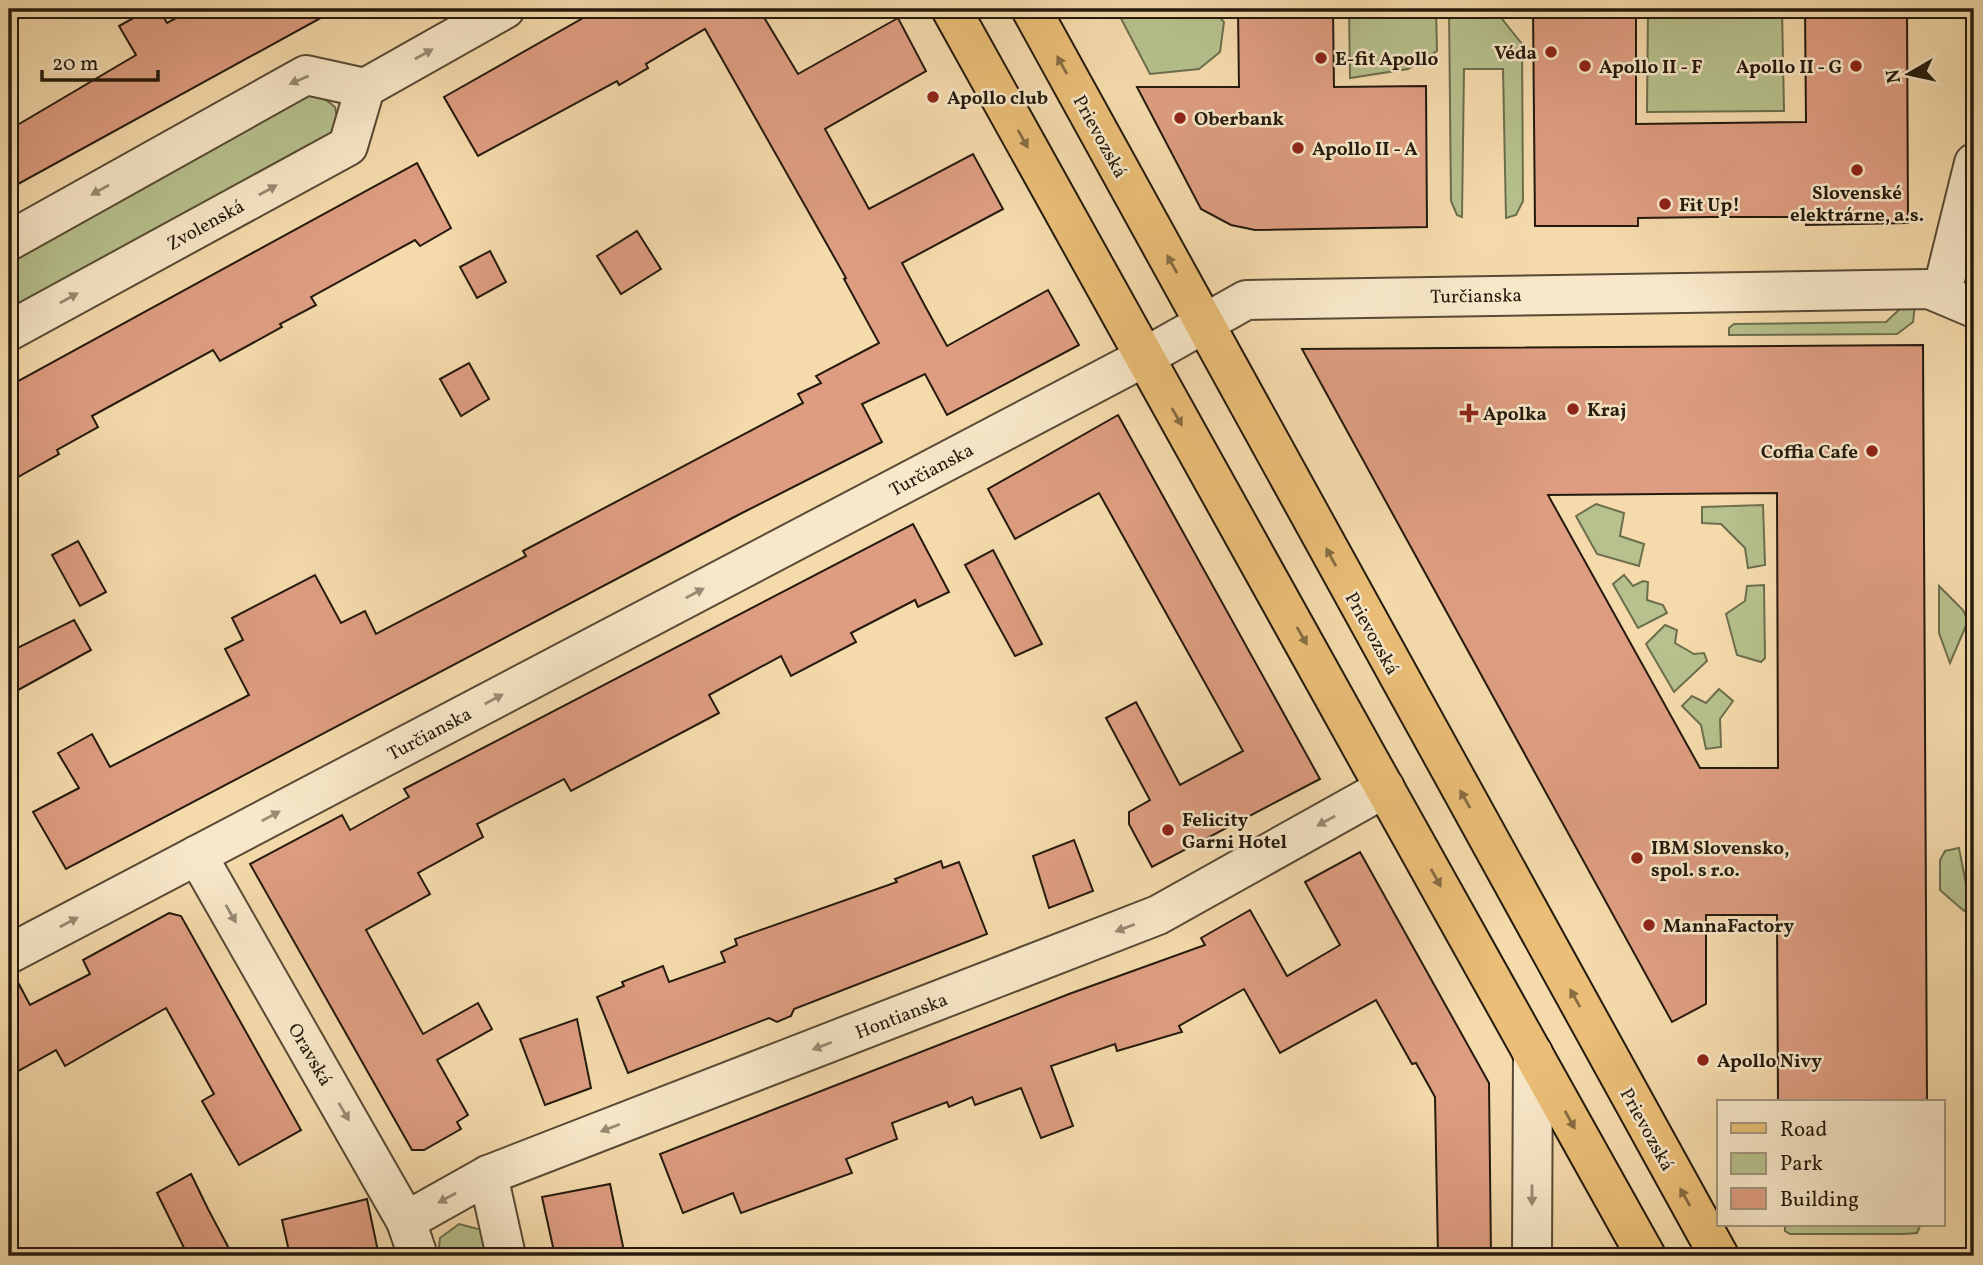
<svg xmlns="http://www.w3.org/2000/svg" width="1983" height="1265" font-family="Vollkorn,serif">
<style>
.green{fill:#b6c18d;stroke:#6d6e4d;stroke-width:2}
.building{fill:#de9d81;stroke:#241a0d;stroke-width:2;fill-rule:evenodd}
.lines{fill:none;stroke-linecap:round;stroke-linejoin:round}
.minor-casing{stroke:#584a35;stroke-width:42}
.major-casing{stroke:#241a0d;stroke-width:42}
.minor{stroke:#f8e8c9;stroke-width:38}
.major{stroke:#eabe76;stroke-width:38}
.oneway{fill:#998b74}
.oneway2{fill:#876c42}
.poi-dot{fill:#8f2418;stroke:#f8e8c9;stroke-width:2.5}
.labels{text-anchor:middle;stroke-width:5;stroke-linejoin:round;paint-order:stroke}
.poi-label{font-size:19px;font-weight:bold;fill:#241a0d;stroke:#f8e8c9;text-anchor:start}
.street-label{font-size:19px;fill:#241a0d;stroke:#f8e8c9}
</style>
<rect width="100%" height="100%" fill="#f5dbac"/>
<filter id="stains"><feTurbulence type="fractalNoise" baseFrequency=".00286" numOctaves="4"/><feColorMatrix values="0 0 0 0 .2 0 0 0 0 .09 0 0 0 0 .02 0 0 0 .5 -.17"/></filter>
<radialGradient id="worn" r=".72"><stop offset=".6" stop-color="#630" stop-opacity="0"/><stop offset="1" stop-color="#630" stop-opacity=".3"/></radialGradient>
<g class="green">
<polygon points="1116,9 1212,9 1224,22 1220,52 1199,69 1150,74"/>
<polygon points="1349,9 1436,9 1437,51 1408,69 1350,78"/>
<polygon points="1449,9 1494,9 1522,44 1523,201 1516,215 1506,218 1503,69 1464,69 1462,217 1457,215 1451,201"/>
<polygon points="1648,9 1782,9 1784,111 1647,112"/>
<polygon points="301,95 321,96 335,107 339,127 330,143 9,321 9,255"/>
<polygon points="1915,304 1913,322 1897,334 1729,335 1729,328 1734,324 1886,322 1902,307"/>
<polygon points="1596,504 1624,513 1620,536 1644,544 1639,566 1597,554 1576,516"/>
<polygon points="1763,505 1765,565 1748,568 1745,548 1721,524 1702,523 1702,507"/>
<polygon points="1624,575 1633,586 1643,581 1648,582 1647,600 1663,605 1667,613 1638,628 1613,584"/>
<polygon points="1764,585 1765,658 1761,662 1737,655 1726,614 1745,601 1747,586"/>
<polygon points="1939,586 1963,610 1968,621 1950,663 1939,633"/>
<polygon points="1665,625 1677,630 1675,643 1694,654 1704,653 1707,661 1674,692 1646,644"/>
<polygon points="1719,689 1733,701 1720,719 1721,747 1706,749 1701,725 1682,706 1692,696 1706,703"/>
<polygon points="1959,848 1970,905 1964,911 1940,890 1940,860 1945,851"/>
<polygon points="459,1224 482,1230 495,1256 438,1256 440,1238"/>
<polygon points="1785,1225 1920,1225 1920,1226 1917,1233 1904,1234 1790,1234 1785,1231"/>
</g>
<g class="building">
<polygon points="150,9 159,9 167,23 193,9 337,9 9,189 9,130 136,55 119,26"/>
<polygon points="599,9 759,9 798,74 898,18 926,71 825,129 869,209 973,154 1003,209 902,263 925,306 947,346 1048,290 1079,345 947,415 925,374 862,404 882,442 740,514 66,869 33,812 79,788 58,753 92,734 110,767 249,695 225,649 243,640 232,618 315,575 341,623 365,611 376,634 526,556 523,551 803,403 798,394 821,383 816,376 879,343 844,279 846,278 705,29 646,64 648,68 619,85 617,81 478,156 444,97"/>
<polygon points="1238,9 1333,9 1334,87 1426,86 1427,227 1255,230 1231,225 1201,209 1137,87 1239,87"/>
<polygon points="1533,9 1636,9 1636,124 1806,122 1805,9 1907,9 1908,223 1806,225 1806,217 1710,217 1638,218 1638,226 1535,226"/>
<polygon points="417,163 451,228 420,246 415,240 311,297 316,305 280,324 282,327 220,361 213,350 92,416 98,427 57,450 59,454 9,482 9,386"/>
<polygon points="637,231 661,269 621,294 597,256"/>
<polygon points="490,251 506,282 477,298 460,267"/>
<path d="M1923 345 1927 1102H1778L1777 915H1706V1004L1672 1022 1302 349ZM1777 493 1778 768H1700L1548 495Z"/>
<polygon points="469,363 489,399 461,416 440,379"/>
<polygon points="1118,415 1320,779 1152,867 1129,824 1129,812 1150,800 1106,718 1136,702 1180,785 1243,751 1099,493 1015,539 988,489"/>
<polygon points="913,524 949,592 918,607 915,600 851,633 856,642 791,676 781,656 709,695 719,713 571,791 564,779 477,824 483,837 418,873 430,894 366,930 423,1034 478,1003 492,1029 437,1060 468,1115 457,1122 461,1129 424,1150 412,1150 250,864 342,815 350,830 409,797 404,789"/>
<polygon points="78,541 106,592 80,606 52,555"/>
<polygon points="993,550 1042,644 1015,656 965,565"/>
<polygon points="74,620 91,650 9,695 9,652"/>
<polygon points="1074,840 1093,891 1049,908 1033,856"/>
<polygon points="1360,852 1489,1083 1491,1256 1438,1256 1435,1097 1416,1063 1412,1064 1376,1000 1280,1053 1244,989 1179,1026 1182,1032 1117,1051 1115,1044 1051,1066 1073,1126 1041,1138 1021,1088 975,1105 972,1097 949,1107 947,1102 892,1123 897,1139 846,1159 852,1173 741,1213 733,1193 683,1213 660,1154 1069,994 1205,945 1201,938 1250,910 1287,976 1340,945 1305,882"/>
<polygon points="941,861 943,868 959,862 987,934 794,1009 791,1016 777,1022 769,1018 628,1073 597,997 624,986 622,982 663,966 669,982 725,962 721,952 737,945 735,939 897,882 895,879"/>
<polygon points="169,913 181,916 301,1130 239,1165 202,1101 214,1094 166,1008 65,1066 56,1050 9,1076 9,976 14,975 30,1005 90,974 83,960"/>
<polygon points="577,1019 591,1088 545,1105 520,1039"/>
<polygon points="191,1174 208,1209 233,1256 188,1256 157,1193"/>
<polygon points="610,1184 625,1256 555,1256 542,1197"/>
<polygon points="367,1199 379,1256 290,1256 282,1220"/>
</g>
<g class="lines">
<g class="minor-casing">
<g id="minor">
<polyline points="9,241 306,75 365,88 505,9"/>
<polyline points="1946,276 1974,163"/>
<polyline points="9,331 348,146 365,88"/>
<polyline points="197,855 406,1221 418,1256"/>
<polyline points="9,954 1143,358 1246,300 1929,289 1974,308"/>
<polyline points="488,1175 506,1256"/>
<polyline points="406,1221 488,1175 1158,915 1385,788"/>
<polyline points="1532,1256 1533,1053"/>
</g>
</g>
<g class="major-casing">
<g id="major">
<path d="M951 9C1180 426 1415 840 1646 1256"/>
<polyline points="1031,9 1719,1256"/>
</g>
</g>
<use href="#minor" class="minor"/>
<use href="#major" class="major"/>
</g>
<defs><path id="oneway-solid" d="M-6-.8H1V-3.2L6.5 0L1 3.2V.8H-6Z" transform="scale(1.75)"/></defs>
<g class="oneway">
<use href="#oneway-solid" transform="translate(424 54) rotate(-29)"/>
<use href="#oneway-solid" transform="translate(299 80) rotate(157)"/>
<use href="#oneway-solid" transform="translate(100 190) rotate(151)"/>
<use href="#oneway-solid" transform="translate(268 190) rotate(-29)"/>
<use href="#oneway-solid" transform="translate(69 298) rotate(-29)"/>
<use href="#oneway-solid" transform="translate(695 593) rotate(-28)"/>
<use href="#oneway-solid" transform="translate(494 699) rotate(-28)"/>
<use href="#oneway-solid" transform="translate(271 816) rotate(-28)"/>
<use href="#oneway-solid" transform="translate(1326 821) rotate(151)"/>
<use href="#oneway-solid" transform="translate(231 914) rotate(60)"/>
<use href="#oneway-solid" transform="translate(69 922) rotate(-28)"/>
<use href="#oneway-solid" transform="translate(1125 928) rotate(159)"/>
<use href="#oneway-solid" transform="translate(822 1046) rotate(159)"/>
<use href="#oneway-solid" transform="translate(344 1112) rotate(60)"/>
<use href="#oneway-solid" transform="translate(610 1128) rotate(159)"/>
<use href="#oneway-solid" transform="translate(1532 1195) rotate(90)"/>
<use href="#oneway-solid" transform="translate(447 1198) rotate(151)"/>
</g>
<g class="oneway2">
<use href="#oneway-solid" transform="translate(1062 65) rotate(-119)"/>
<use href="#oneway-solid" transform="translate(1023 139) rotate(61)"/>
<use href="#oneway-solid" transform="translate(1172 264) rotate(-119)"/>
<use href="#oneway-solid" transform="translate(1177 417) rotate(60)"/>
<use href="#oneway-solid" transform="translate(1331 557) rotate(-118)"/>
<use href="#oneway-solid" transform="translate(1302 636) rotate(60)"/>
<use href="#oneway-solid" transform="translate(1465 799) rotate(-119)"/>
<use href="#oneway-solid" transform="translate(1436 878) rotate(61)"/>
<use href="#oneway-solid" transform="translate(1575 998) rotate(-119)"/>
<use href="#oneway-solid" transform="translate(1570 1120) rotate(61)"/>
<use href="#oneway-solid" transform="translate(1685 1197) rotate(-119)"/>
</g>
<g class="poi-dot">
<circle cx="1551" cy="52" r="7"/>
<circle cx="1321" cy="58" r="7"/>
<circle cx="1585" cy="66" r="7"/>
<circle cx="1856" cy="66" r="7"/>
<circle cx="933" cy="97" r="7"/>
<circle cx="1180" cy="118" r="7"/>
<circle cx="1298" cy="148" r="7"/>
<circle cx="1857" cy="170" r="7"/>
<circle cx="1665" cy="204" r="7"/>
<circle cx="1573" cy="409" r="7"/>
<path d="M1465.5 402.5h7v7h7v7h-7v7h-7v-7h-7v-7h7z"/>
<circle cx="1872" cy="451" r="7"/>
<circle cx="1168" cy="830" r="7"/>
<circle cx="1637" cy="858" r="7"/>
<circle cx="1649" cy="925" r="7"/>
<circle cx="1703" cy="1060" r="7"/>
</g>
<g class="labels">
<g class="poi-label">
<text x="1537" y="59" text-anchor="end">Véda</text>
<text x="1335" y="65">E-fit Apollo</text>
<text x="1599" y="73">Apollo II - F</text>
<text x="1842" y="73" text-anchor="end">Apollo II - G</text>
<text x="947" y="104">Apollo club</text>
<text x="1194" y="125">Oberbank</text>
<text x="1312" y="155">Apollo II - A</text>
<text x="1857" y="199" text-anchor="middle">Slovenské<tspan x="1857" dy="22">elektrárne, a.s.</tspan></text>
<text x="1679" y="211">Fit Up!</text>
<text x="1587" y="416">Kraj</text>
<text x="1483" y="420">Apolka</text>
<text x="1858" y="458" text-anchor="end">Coffia Cafe</text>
<text x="1182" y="826">Felicity<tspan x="1182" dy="22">Garni Hotel</tspan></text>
<text x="1651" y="854">IBM Slovensko,<tspan x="1651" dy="22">spol. s r.o.</tspan></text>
<text x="1663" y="932">MannaFactory</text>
<text x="1717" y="1067">Apollo Nivy</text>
</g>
<g class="street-label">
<text transform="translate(1101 136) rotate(61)" y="7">Prievozská</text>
<text transform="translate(205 224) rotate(-29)" y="7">Zvolenská</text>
<text transform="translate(1476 295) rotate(-1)" y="7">Turčianska</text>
<text transform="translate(931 469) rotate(-28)" y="7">Turčianska</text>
<text transform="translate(1373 633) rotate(61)" y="7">Prievozská</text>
<text transform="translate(429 733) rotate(-28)" y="7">Turčianska</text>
<text transform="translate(901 1015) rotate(-21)" y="7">Hontianska</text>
<text transform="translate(311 1054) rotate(60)" y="7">Oravská</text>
<text transform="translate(1648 1129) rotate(61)" y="7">Prievozská</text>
</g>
</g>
<rect width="1983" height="1265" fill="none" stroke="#f5dbac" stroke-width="35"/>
<rect x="10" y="10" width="1962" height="1244" fill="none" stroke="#241a0d" stroke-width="3.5"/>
<rect x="18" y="18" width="1948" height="1230" fill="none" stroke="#241a0d" stroke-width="2"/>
<rect x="1717" y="1100" width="228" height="126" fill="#f8e8c9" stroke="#a3967e" stroke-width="2"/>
<rect x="1731" y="1123" width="35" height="10" fill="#eabe76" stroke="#a3967e" stroke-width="2"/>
<text x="1780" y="1136" font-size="21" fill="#241a0d">Road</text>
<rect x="1731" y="1153" width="35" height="21" fill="#b6c18d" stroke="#a3967e" stroke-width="2"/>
<text x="1780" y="1170" font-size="21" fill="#241a0d">Park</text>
<rect x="1731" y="1188" width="35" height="21" fill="#de9d81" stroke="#a3967e" stroke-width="2"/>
<text x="1780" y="1206" font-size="21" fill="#241a0d">Building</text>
<g transform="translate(1909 74) rotate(261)" stroke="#f8e8c9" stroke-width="5" paint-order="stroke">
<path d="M0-5L12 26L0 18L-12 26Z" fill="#241a0d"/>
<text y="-10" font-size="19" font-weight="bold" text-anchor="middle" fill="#241a0d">N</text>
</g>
<path d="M42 70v10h116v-10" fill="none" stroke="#241a0d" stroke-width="3.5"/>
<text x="52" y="70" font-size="21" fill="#241a0d" stroke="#f8e8c9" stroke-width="5" paint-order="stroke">20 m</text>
<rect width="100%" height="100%" filter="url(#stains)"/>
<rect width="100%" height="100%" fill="url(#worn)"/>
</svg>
